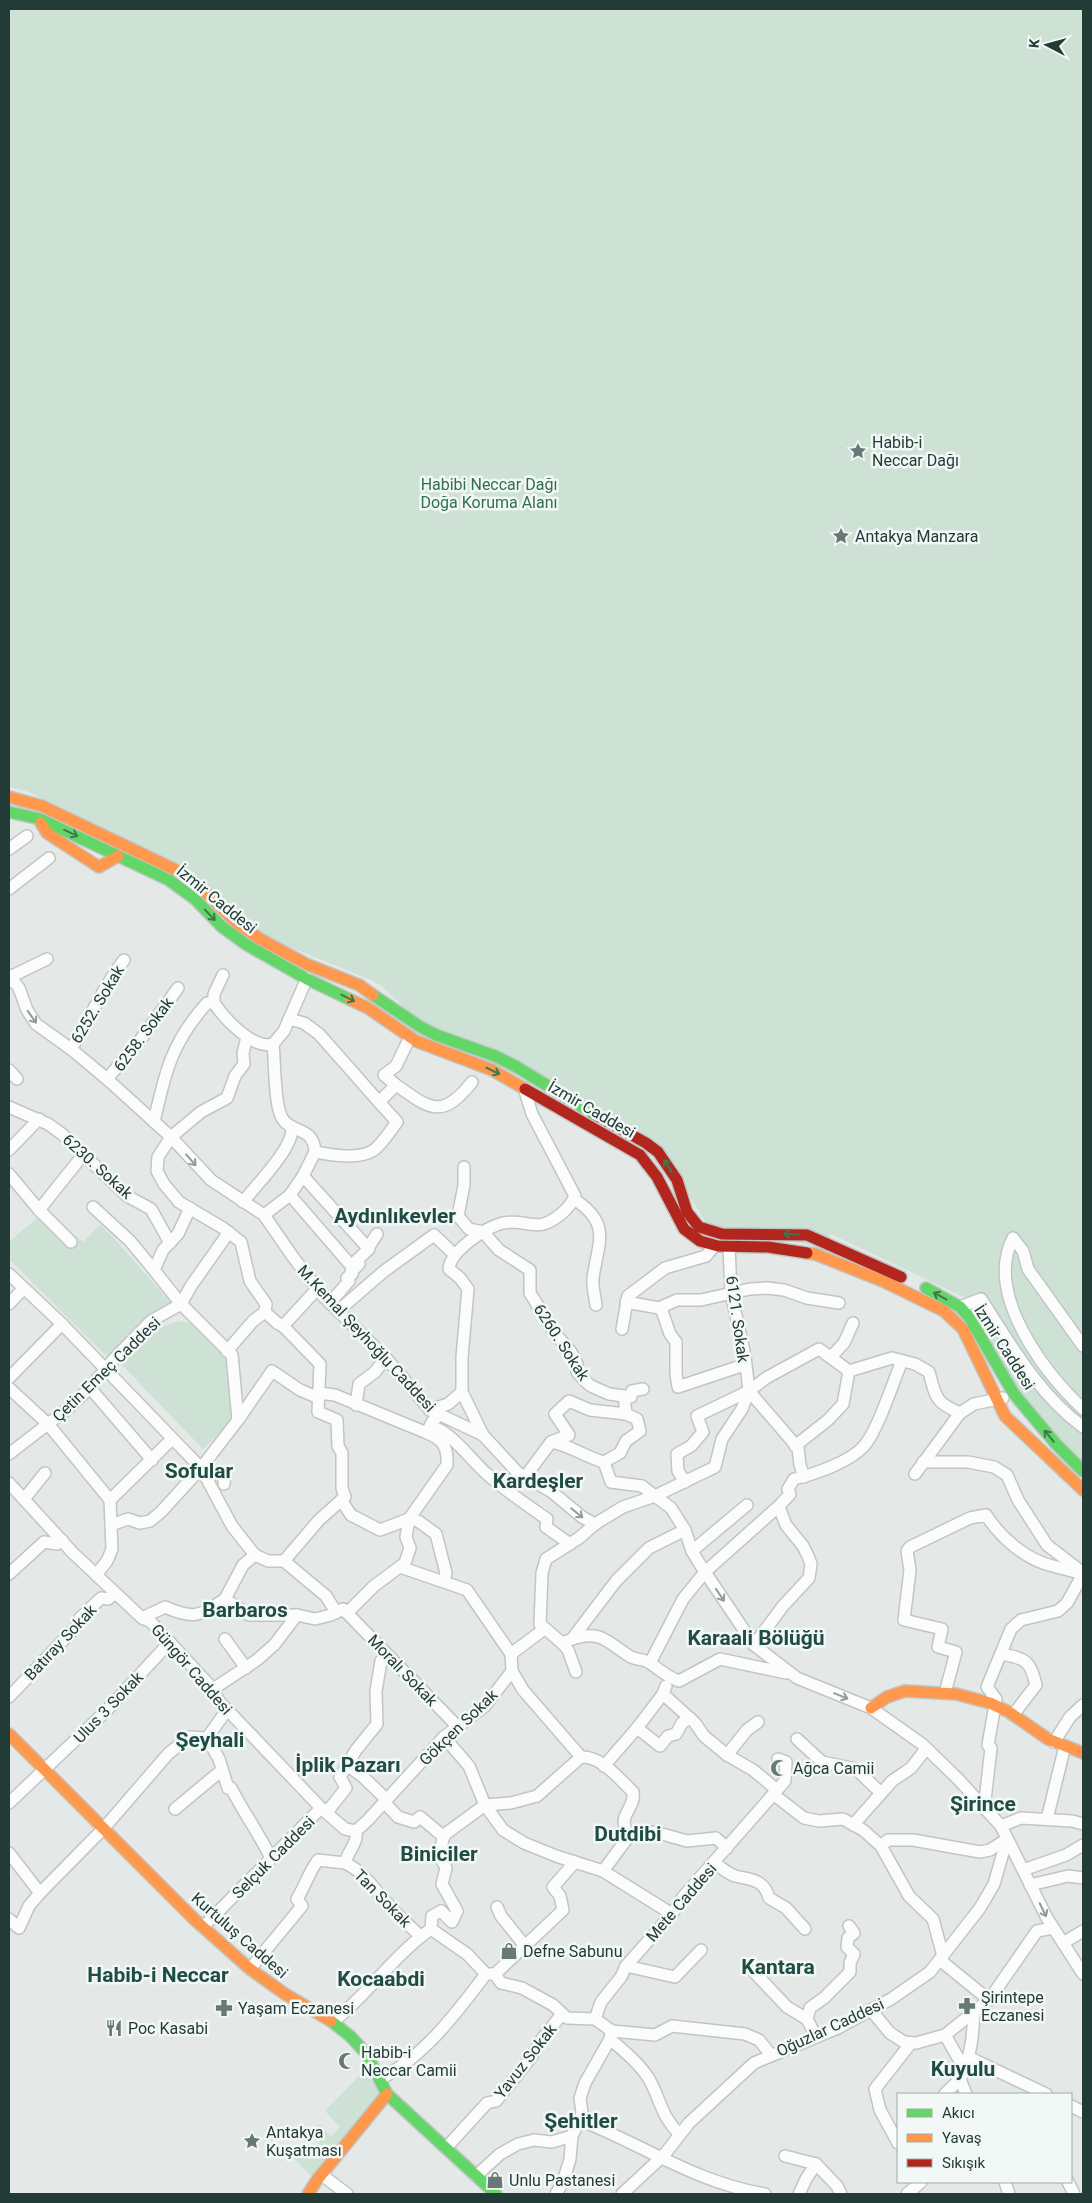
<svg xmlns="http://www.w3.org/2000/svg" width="1092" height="2203" font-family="Roboto,sans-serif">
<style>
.green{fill:#cee1d5}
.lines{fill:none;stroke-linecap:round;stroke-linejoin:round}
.street-casing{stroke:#c1c6c4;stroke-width:14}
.fast-casing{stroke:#c0c6c4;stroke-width:14}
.slow-casing{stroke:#c0c6c4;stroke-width:14}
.jam-casing{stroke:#c0c6c4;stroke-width:14}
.street{stroke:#fbfcfb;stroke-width:11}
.fast{stroke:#63d668;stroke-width:11}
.slow{stroke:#ff974d;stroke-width:11}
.jam{stroke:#b3261e;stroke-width:11}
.oneway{stroke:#3d794b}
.oneway2{stroke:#8f9c99}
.labels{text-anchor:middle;stroke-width:5;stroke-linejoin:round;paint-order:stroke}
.poi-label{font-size:16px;fill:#233b37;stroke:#f2f8f6;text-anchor:start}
.park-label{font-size:16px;fill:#30704e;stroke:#f2f8f6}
.street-label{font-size:16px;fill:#233b37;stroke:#f2f8f6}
.district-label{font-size:21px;font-weight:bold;fill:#204c45;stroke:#f2f8f6}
</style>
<rect width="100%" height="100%" fill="#e4e9e7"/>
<g class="green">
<polygon points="9,9 1083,9 1083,1461 1065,1446 992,1362 991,1329 997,1313 831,1234 821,1247 756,1235 715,1236 657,1146 429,1032 382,986 371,980 248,930 194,872 26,791 9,787"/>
<polygon points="44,1212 83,1242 100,1225 112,1236 171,1303 107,1357 9,1259 9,1242"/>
<path d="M181 1321 201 1327 228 1357 231 1422 203 1449 120 1363C139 1346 154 1325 181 1321Z"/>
<polygon points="362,2073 384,2090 312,2177 289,2153 296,2147 306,2156 320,2141 312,2132 319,2124 331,2136 340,2127 325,2111"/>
</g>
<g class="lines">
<g class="street-casing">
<g id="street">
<polyline points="9,849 27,836"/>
<polyline points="9,889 49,858"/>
<polyline points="9,975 19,988 27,1010 36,1024 71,1049 107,1079 171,1137 211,1180 264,1215 293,1257 322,1295 386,1358 430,1410 483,1435 518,1473 552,1492 582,1517 595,1524 623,1507 655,1496 671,1508 685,1530 692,1551 701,1566 754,1645 797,1678 871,1708 922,1744 958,1779 1001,1826 1047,1918 1083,1974"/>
<polyline points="9,982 10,977 47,959"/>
<path d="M214 1003C224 1018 253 1050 273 1044"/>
<polyline points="289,1019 304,1023 319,1034 379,1102"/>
<polyline points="247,1037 243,1053 244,1064 235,1076 227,1098 201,1112 171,1137 158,1157 157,1171 164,1184 179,1202 223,1228 241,1242 250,1281 266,1304 265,1312"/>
<path d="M273 1044C275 1062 274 1104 282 1118 291 1134 314 1126 315 1152"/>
<polyline points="273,1044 284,1031 307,978"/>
<path d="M71 1049C90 1019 102 988 124 960"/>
<polyline points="9,1070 17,1079"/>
<polyline points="107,1079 141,1039 178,988"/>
<path d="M396 1085C430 1109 442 1120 472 1082"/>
<polyline points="9,1107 48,1124 62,1134 127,1196 151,1209 170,1243"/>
<path d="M154 1122C165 1072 172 1042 207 1003H214V994L223 975"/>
<polyline points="9,1150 39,1119"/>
<path d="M315 1152C331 1155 359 1160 374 1150 383 1143 390 1131 397 1122L379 1102 396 1085 384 1075 396 1066 410 1037"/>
<polyline points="464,1167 464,1185 458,1216 469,1229 483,1232 499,1250 530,1270 530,1293 554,1332 571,1352 577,1364 577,1372 584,1380 591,1386 609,1394 631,1397 632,1391 643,1389"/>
<polyline points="9,1174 39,1210 71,1242"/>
<polyline points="303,1176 368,1248"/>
<polyline points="290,1195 354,1269"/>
<path d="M574 1199C612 1224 598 1242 593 1278 592 1286 595 1297 596 1305"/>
<path d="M243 1202C256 1185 294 1148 292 1127"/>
<polyline points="93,1207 130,1241 154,1270"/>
<polyline points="190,1208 178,1234 163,1250 154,1270 181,1304 232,1355 238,1420"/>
<polyline points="39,1210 83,1155"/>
<polyline points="264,1215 290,1195 303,1176 315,1152"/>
<polyline points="729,1246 731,1293 745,1356 749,1391"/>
<polyline points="9,1274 62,1324 201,1468 232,1526 255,1555 268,1561 284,1561 326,1596 336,1612"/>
<polyline points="626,1302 659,1308 677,1300 701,1300 750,1289 767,1288 784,1290 807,1298 839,1303"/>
<polyline points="330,1303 349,1281 347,1278 352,1274 351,1272 359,1264 356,1261 369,1249 368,1248 377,1234"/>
<polyline points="9,1304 23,1289"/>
<polyline points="181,1304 191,1286 229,1232"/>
<path d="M960 1307 981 1299C1011 1345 1038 1394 1083 1427"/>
<polyline points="661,1308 670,1334 676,1342 676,1374 678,1387 744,1365"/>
<polyline points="338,1311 383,1272 434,1235 455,1255"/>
<polyline points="283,1326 320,1364 318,1412 337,1420 338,1446 342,1453 342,1488 345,1497 319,1520 284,1561"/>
<polyline points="622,1329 628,1296 665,1268 706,1256 715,1245"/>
<path d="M1083 1346 1028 1269 1023 1251 1013 1238C984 1294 1044 1372 1083 1409"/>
<polyline points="227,1351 253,1321 265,1312 277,1323 283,1326 318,1288"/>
<polyline points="831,1357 844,1343 853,1323"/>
<polyline points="9,1378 62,1324"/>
<polyline points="9,1388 48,1424 110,1500 112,1549 107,1561 96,1575"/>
<polyline points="90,1388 152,1460"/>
<polyline points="749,1391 798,1448 800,1465 804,1477"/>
<polyline points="356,1405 359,1384 375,1372 386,1358"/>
<polyline points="430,1410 448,1404 462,1392"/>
<path d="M483 1435 462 1392V1357L468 1289 460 1278 449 1269C450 1251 486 1227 503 1223 529 1218 536 1235 561 1214 567 1209 572 1203 575 1196L532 1114 524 1088"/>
<path d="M551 1442C570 1445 585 1457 604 1462L611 1482 642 1486 655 1496 715 1467 722 1439 742 1409 749 1391 766 1378 819 1349 849 1371"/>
<path d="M795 1446 828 1420 843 1404 849 1371 892 1358 915 1364 929 1372C936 1398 935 1402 960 1413"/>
<polyline points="9,1454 66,1410 90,1388 113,1360 151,1321 181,1304"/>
<polyline points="604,1462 620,1453 626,1441 640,1431 637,1419 626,1414 624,1396"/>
<polyline points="923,1462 968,1462 994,1467 1007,1475 1018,1500 1047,1545 1082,1572"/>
<polyline points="201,1468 225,1476 224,1484"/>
<polyline points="915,1474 960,1413 974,1404 1003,1398"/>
<polyline points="525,1477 551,1442 569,1435 555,1414 569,1401 590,1410 626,1414"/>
<polyline points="685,1482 678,1471 677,1454 691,1446 703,1432 697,1416 749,1391"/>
<polyline points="9,1483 73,1553 142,1618 150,1621 213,1689 218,1700 321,1808 345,1829 356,1831"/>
<polyline points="24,1499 45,1473"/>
<polyline points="110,1500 172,1439"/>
<polyline points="341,1500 351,1515 380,1530 409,1519 418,1521 436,1534 446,1573 444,1581"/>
<path d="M111 1525 128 1519 140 1523 150 1521 161 1512 201 1468 238 1420 272 1371 300 1390 314 1396 318 1393 335 1395 427 1433 438 1429C454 1436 473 1462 488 1475 506 1491 527 1505 547 1519L546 1527 570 1544"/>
<polyline points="692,1551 747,1505"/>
<polyline points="400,1567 467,1590 511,1654"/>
<polyline points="9,1574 44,1542 57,1544 62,1540"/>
<polyline points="225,1599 243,1565 255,1555"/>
<polyline points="347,1613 458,1727"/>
<path d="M142 1618 165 1607C195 1620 199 1616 225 1599L249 1615H297L315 1619 331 1615 343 1609 347 1613 374 1586 405 1563 410 1548 406 1537 409 1519 447 1465C448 1447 443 1439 427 1433L432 1422 439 1415"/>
<polyline points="540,1624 562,1643 572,1639 616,1581 649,1548 685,1530"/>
<polyline points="225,1639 246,1668"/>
<path d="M572 1639C601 1629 608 1643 631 1657 637 1660 644 1659 650 1663 660 1670 667 1677 679 1681L720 1659 786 1673"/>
<polyline points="562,1643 568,1650 576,1672"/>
<polyline points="754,1645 783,1606 809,1578 811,1564 808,1556 803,1546 786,1525 779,1507"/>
<path d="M1002 1654C1026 1659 1030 1660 1036 1685L1013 1715"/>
<path d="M650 1663 683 1599 705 1572 780 1505 790 1494 788 1489 794 1479C815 1474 850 1462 864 1446 878 1430 893 1382 902 1361"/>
<path d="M512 1671 523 1690 581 1757C602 1756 619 1779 633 1792 636 1810 615 1814 629 1836"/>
<polyline points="213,1689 257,1660 274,1645 297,1615"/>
<path d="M945 1693 956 1652 938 1647 942 1629 904 1620 910 1570 907 1551 910 1547 970 1518 986 1515C1001 1538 1026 1560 1053 1566 1063 1569 1073 1571 1083 1574"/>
<polyline points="663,1694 695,1723 704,1736 727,1755 753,1770 777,1790"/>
<polyline points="9,1697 76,1627 80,1618 101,1598 108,1599 114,1594"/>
<polyline points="637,1728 660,1746 668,1736 676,1734 682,1723 690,1718"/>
<polyline points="444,1737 469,1766 485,1805 503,1830 524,1843 556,1856 603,1871 672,1914"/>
<path d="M207 1738 219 1759 228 1788H231C244 1813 259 1834 271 1858"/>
<polyline points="797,1739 822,1762 856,1769 881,1793"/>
<polyline points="1054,1742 1070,1717 1083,1705"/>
<polyline points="727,1755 747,1730 758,1722"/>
<polyline points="347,1765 362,1776 386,1799"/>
<polyline points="604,1766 637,1728 663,1694 666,1686"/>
<polyline points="773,1794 804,1818 819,1821 843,1819 863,1830 881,1846 888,1840 913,1840 980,1852 990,1850 1007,1839"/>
<polyline points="384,1802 398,1817 414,1822 420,1817 444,1837"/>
<polyline points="9,1803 106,1711 170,1642"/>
<polyline points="175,1809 222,1770"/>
<polyline points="984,1809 991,1748 988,1745 996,1699 987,1687 1011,1629 1021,1620 1058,1611 1067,1603 1083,1574"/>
<polyline points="327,1812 346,1788 340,1777 356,1750 377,1724 376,1691 381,1661 388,1656"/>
<polyline points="1047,1819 1065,1746"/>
<polyline points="853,1825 892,1781 911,1768 926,1749"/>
<polyline points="1001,1826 1021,1818 1072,1821 1083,1824"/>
<polyline points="356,1831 368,1820 444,1737 485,1706 512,1671 511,1654 543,1630 540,1624 542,1573 546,1559 579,1538 595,1524"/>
<polyline points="881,1846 909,1896 933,1919 943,1956"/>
<polyline points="9,1853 40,1893"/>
<path d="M345 1863C363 1871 374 1889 387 1903 397 1915 409 1925 420 1936"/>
<path d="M715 1863C721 1868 727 1873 735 1876 751 1880 764 1879 769 1898L786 1908 805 1929"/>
<polyline points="1023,1870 1066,1855 1083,1845"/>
<polyline points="603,1871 629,1836 655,1832 687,1841 716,1838 727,1848"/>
<polyline points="1030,1885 1068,1876 1083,1878"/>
<polyline points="497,1907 501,1916 525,1946"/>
<polyline points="9,1919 19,1928 29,1906 40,1893 104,1828 168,1754 189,1737 207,1738 227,1710"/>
<polyline points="203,1927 321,1808"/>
<polyline points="431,1929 467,1954 486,1974 495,1974 501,1983 522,1988 553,2005 567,2018 595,2019 612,2031 655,2035 672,2026 745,2034 759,2040 771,2055"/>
<polyline points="1063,1943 1083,1931"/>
<polyline points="940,1960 989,2000"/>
<polyline points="626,1966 675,1977 701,1950"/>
<path d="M250 1969 302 1906 297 1899C305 1886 309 1872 318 1860L345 1863C348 1850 358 1844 356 1831"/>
<polyline points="754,1972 787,2007 807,2019"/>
<polyline points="495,1974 563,1910 560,1896 553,1887 575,1862"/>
<polyline points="871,2010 890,2033 904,2042 916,2043 945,2035 989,2000 1037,1931 1053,1928"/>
<polyline points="595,2019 601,2002 621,1977 626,1966 672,1914 683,1897 785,1781 786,1762 778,1759"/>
<path d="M333 2022C368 1994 394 1955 431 1929L432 1916 441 1911 452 1922 457 1911 442 1884 446 1868 439 1855 444 1835 485 1805 511 1803 537 1796 581 1757"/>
<path d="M611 2033 610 2039C624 2051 639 2063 649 2079 661 2100 660 2114 679 2134"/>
<polyline points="945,2035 965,2070"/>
<polyline points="816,2037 807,2019 810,2008 824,1998 850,1972 850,1963 854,1954 847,1947 848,1938 854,1933 849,1926"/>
<polyline points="968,2057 1046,2094"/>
<path d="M380 2079C424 2057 457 2012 486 1974"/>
<polyline points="945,2094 960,2079"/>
<path d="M966 2094 960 2079C971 2058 973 2035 974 2012"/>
<polyline points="1071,2106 1083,2112"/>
<path d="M580 2120C643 2145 697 2183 765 2194"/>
<polyline points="898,2143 880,2110 875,2089 911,2043"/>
<polyline points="446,2148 487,2103 496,2101 532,2056 542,2039 562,2014"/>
<polyline points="785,2156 816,2164"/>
<polyline points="816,2164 837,2186 841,2194"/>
<polyline points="322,2175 347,2194"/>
<polyline points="476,2176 500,2154 518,2144 534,2140 552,2142 572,2136"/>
<polyline points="1005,2182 1009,2194"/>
<polyline points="1068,2182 1074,2194"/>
<polyline points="556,2194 563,2182 570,2159 572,2136 580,2120 582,2112 580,2098 585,2083 610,2039"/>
<polyline points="622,2194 664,2155 689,2123 754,2063 838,2028 891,1999 930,1972 980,1908 994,1884 1007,1839"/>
<polyline points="799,2194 806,2179 816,2164"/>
<polyline points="907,2194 921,2182"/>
</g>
</g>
<g class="fast-casing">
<g id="fast">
<polyline points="9,812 40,819 169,880 195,899 221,926 247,945 307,979 351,1000"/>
<polyline points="373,995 419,1026 436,1035 495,1056 515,1066 594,1114"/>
<polyline points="926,1288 960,1307 969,1317 1014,1394 1056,1444 1083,1471"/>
<polyline points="331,2021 350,2036 366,2053 387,2094 496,2194"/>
</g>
</g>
<g class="slow-casing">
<g id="slow">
<polyline points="9,797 42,806 176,870 199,886 238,924 260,939 306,964 359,985 373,995"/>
<polyline points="41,823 47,833 99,867 118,856"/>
<polyline points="351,1000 368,1008 416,1041 492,1070 525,1089"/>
<polyline points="807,1253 815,1254 885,1282 944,1311 963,1329 1005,1416 1083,1490"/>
<polyline points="871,1708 887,1697 905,1691 956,1694 990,1703 1009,1712 1048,1739 1083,1753"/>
<polyline points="9,1734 195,1920 250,1969 285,1994 331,2021"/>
<polyline points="308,2194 317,2180 387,2094"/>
</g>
</g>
<g class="jam-casing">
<g id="jam">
<polyline points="525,1089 640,1155 657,1177 684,1229 700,1241 718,1246 768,1247 807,1253"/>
<polyline points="594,1114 646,1143 658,1152 677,1180 687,1212 699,1227 722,1234 807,1235 901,1277"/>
</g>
</g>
<use href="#street" class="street"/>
<use href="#fast" class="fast"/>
<use href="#slow" class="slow"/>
<use href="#jam" class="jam"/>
</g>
<defs><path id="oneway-shaft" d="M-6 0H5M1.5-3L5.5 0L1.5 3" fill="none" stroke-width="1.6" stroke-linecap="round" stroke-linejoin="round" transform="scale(1.25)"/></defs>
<g class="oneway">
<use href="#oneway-shaft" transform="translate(71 833) rotate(25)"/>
<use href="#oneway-shaft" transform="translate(210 915) rotate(46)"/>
<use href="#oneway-shaft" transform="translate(348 998) rotate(27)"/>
<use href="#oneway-shaft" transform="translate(493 1071) rotate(26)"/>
<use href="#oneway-shaft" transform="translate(668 1166) rotate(-122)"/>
<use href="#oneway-shaft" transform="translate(791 1234) rotate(-177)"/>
<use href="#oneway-shaft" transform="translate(940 1296) rotate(-151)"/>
<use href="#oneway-shaft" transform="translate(1049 1436) rotate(-130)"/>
</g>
<g class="oneway2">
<use href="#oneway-shaft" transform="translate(32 1017) rotate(55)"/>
<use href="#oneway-shaft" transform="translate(191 1160) rotate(49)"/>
<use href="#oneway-shaft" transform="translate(577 1513) rotate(39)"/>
<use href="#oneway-shaft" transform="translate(720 1595) rotate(56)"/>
<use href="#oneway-shaft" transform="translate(841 1696) rotate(22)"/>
<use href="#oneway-shaft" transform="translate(1043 1910) rotate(64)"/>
</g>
<defs>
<g id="sight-bare" transform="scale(1.35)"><path d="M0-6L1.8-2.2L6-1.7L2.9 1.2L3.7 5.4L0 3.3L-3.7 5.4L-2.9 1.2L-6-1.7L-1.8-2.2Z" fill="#677875" stroke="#f2f8f6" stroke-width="2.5" paint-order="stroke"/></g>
<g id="mosque-bare" transform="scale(1.35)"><path d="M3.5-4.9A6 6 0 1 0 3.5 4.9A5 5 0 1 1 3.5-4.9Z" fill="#677875" stroke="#f2f8f6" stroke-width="2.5" paint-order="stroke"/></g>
<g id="shop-bare" transform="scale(1.35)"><path d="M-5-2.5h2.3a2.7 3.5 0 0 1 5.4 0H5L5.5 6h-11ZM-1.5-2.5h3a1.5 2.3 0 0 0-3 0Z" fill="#677875" stroke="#f2f8f6" stroke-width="2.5" paint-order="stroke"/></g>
<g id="pharmacy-bare" transform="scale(1.35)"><path d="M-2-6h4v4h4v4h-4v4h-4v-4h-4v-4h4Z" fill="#677875" stroke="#f2f8f6" stroke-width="2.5" paint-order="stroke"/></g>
<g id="restaurant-bare" transform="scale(1.35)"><path d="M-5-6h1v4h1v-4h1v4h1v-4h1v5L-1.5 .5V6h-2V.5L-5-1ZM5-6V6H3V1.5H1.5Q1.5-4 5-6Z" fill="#677875" stroke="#f2f8f6" stroke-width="2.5" paint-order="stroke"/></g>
</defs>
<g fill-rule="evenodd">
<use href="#sight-bare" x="858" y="451"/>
<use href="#sight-bare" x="841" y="536"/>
<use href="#mosque-bare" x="779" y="1768"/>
<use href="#shop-bare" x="509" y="1951"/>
<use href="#pharmacy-bare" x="967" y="2006"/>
<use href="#pharmacy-bare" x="224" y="2008"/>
<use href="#restaurant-bare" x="114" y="2028"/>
<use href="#mosque-bare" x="347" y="2061"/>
<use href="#sight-bare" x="252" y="2141"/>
<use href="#shop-bare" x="495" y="2180"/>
</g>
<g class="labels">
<g class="poi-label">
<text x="872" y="448">Habib-i<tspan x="872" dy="18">Neccar Dağı</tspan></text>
<text x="855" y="542">Antakya Manzara</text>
<text x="793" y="1774">Ağca Camii</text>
<text x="523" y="1957">Defne Sabunu</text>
<text x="981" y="2003">Şirintepe<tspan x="981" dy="18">Eczanesi</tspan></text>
<text x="238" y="2014">Yaşam Eczanesi</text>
<text x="128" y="2034">Poc Kasabi</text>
<text x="361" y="2058">Habib-i<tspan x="361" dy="18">Neccar Camii</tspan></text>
<text x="266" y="2138">Antakya<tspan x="266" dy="18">Kuşatması</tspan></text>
<text x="509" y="2186">Unlu Pastanesi</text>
</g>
<g class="park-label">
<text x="489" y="490">Habibi Neccar Dağı<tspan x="489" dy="18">Doğa Koruma Alanı</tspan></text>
</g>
<g class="street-label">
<text transform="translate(217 899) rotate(39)" y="6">İzmir Caddesi</text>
<text transform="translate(97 1004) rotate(-59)" y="6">6252. Sokak</text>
<text transform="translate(143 1034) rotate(-53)" y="6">6258. Sokak</text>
<text transform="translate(592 1109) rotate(30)" y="6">İzmir Caddesi</text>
<text transform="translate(98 1166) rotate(42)" y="6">6230. Sokak</text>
<text transform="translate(738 1319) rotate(82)" y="6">6121. Sokak</text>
<text transform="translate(367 1338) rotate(47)" y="6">M.Kemal Şeyhoğlu Caddesi</text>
<text transform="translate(562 1342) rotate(57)" y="6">6260. Sokak</text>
<text transform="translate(1005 1347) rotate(57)" y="6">İzmir Caddesi</text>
<text transform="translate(106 1369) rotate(-44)" y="6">Çetin Emeç Caddesi</text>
<text transform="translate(60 1642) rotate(-47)" y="6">Batıray Sokak</text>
<text transform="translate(192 1669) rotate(49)" y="6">Güngör Caddesi</text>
<text transform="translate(403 1670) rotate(46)" y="6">Moralı Sokak</text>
<text transform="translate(108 1707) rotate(-46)" y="6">Ulus 3 Sokak</text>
<text transform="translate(458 1727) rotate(-44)" y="6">Gökçen Sokak</text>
<text transform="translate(273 1857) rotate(-45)" y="6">Selçuk Caddesi</text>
<text transform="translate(383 1898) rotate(46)" y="6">Tan Sokak</text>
<text transform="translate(681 1902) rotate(-49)" y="6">Mete Caddesi</text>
<text transform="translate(240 1935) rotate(41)" y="6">Kurtuluş Caddesi</text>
<text transform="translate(830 2027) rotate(-25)" y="6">Oğuzlar Caddesi</text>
<text transform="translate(525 2061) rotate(-52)" y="6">Yavuz Sokak</text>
</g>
<g class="district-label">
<text x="395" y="1223">Aydınlıkevler</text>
<text x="199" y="1478">Sofular</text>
<text x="538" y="1488">Kardeşler</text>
<text x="245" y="1617">Barbaros</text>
<text x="756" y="1645">Karaali Bölüğü</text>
<text x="210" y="1747">Şeyhali</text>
<text x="348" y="1772">İplik Pazarı</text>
<text x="983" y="1811">Şirince</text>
<text x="628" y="1841">Dutdibi</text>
<text x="439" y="1861">Biniciler</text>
<text x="778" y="1974">Kantara</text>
<text x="158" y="1982">Habib-i Neccar</text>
<text x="381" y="1986">Kocaabdi</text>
<text x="963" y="2076">Kuyulu</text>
<text x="581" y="2128">Şehitler</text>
</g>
</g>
<rect width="1092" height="2203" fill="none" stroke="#233b37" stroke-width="20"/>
<rect x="897" y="2093" width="175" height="90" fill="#f2f8f6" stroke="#9facaa"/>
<rect x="907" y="2109" width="25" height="8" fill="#63d668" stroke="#9facaa"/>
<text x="942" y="2118" font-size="15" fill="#233b37">Akıcı</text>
<rect x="907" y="2134" width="25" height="8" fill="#ff974d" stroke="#9facaa"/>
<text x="942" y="2143" font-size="15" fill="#233b37">Yavaş</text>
<rect x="907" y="2159" width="25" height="8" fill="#b3261e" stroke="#9facaa"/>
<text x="942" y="2168" font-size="15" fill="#233b37">Sıkışık</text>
<g transform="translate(1047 45) rotate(276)" stroke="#f2f8f6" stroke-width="4" paint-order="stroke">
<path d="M0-4L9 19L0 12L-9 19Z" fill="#233b37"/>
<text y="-8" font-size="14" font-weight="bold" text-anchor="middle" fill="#233b37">K</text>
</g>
</svg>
